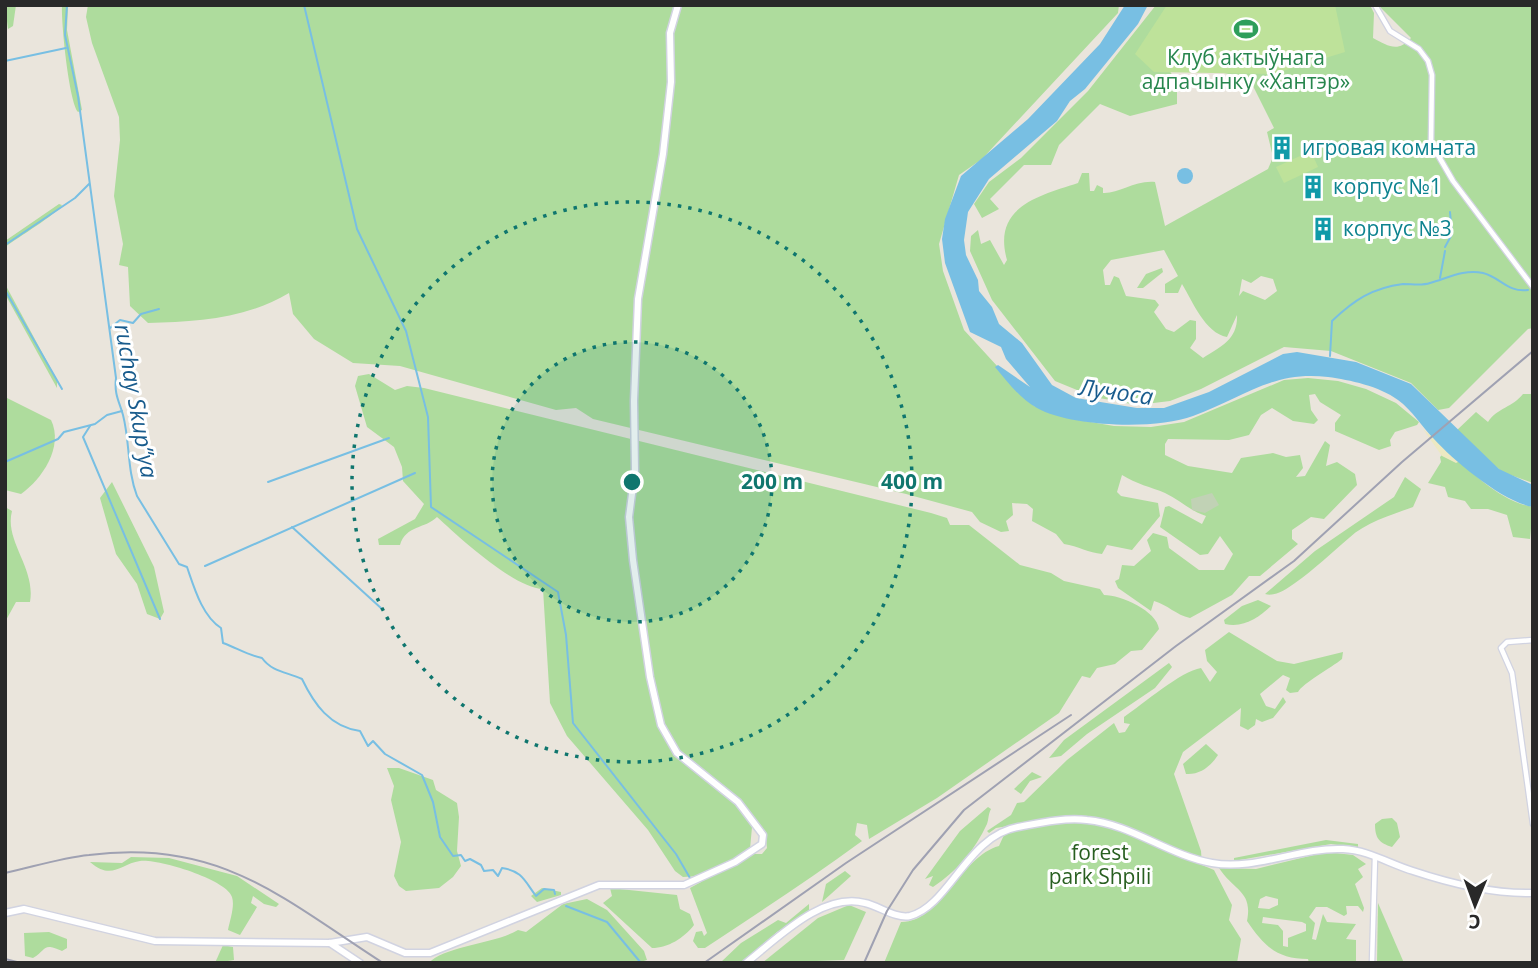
<svg xmlns="http://www.w3.org/2000/svg" width="1538" height="968" font-family="'Open Sans',sans-serif">
<style>
.green{fill:#aedc9d;fill-rule:evenodd}
.sand{fill:#ede9c2}
.cemetery{fill:#c1d2b5}
.pitch{fill:#bee29a}
.water{fill:#78bfe3}
.lines{fill:none;stroke-linecap:round;stroke-linejoin:round}
.stream{stroke:#78bfe3;stroke-width:2}
.street-casing{stroke:#d1d3e1;stroke-width:7}
.secondary-casing{stroke:#d1d3e1;stroke-width:9}
.street{stroke:#fff;stroke-width:4.5}
.secondary{stroke:#fff;stroke-width:6}
.rail{stroke:#9fa1b2;stroke-width:2}
.ring{fill:none;stroke:#0f766e;stroke-width:3.5;stroke-dasharray:3.5 7}
.labels{text-anchor:middle;stroke-width:6;stroke-linejoin:round;paint-order:stroke}
.leisure-label{font-size:21px;fill:#27864d;stroke:#fff}
.culture-label{font-size:21px;fill:#0d838f;stroke:#fff;text-anchor:start}
.park-label{font-size:21px;fill:#285f20;stroke:#fff}
.water-label{font-size:23px;font-style:italic;fill:#195c8d;stroke:#fff}
.centre{fill:#0f766e;stroke:#fff;stroke-width:3.5}
.ring-label{font-size:21px;text-anchor:middle;font-weight:bold;fill:#0f766e;stroke:#fff;stroke-width:6;stroke-linejoin:round;paint-order:stroke}
</style>
<rect width="100%" height="100%" fill="#eae5dc"/>
<g class="green">
<polygon points="5,5 16,5 13,26 8,29"/>
<path d="M62 5H68L67 30 82 110 78 112C69 101 61 23 62 5Z"/>
<path d="M88 5H1119L1118 13 982 159 959 175 939 244 943 271 964 330 1034 406 1073 419 1114 426 1151 427 1184 422 1284 380 1308 378 1338 381 1366 389 1396 403 1419 422 1417 425 1395 432 1390 440 1391 446 1379 450 1335 431V423L1341 415 1320 402 1315 394 1309 395 1311 410 1318 420 1314 424 1293 421 1272 408 1261 415 1249 435 1229 440 1168 439 1165 444V455L1188 466 1232 473 1241 458 1273 453 1286 457 1300 455 1303 468 1296 477 1305 476 1325 441 1330 445 1326 466 1337 462 1355 474 1357 485 1324 519 1311 517 1292 530V539L1298 544 1260 576H1249L1232 595 1190 618C1176 615 1168 605 1154 601L1151 611 1118 588 1115 581 1119 579 1122 565 1134 566 1151 551 1147 540 1153 533 1167 537 1169 548 1199 570H1224L1233 554 1220 536 1208 554 1200 555 1160 527 1165 507 1169 506 1202 524 1206 516C1190 511 1180 500 1165 493 1151 487 1136 484 1122 475L1117 492 1121 496 1158 503 1160 516 1132 550 1107 545 1102 554C1089 553 1078 546 1064 544L1056 534 1032 521 1033 509 1027 504 1012 503 1013 515 1006 521 1009 531 1001 532 980 522 972 512 906 494 593 419 576 408 556 410 400 366 353 363 314 339 293 314 289 293C246 319 196 322 148 323L130 306 128 267 119 265 123 244 114 196 120 140 119 117 92 43 86 17Z"/>
<path d="M1156 5H1370L1374 13 1373 38C1388 46 1398 53 1411 38L1378 5H1533V328L1528 329 1449 408 1438 410 1411 383 1331 351 1284 347 1201 389 1170 401 1137 405 1094 397 1055 381 992 300 970 251 971 236 978 230 981 244 990 240 1004 265 1007 260C992 207 1038 196 1078 183L1082 173H1089L1090 191H1094L1097 185 1103 188V193C1118 194 1135 180 1155 182L1165 226 1268 169 1273 157 1267 132 1274 128 1249 78 1163 61 1177 82V104L1130 116 1100 104 1059 145 1051 165H1024L990 199 999 209 982 218 974 204 989 182 1021 158 1088 91ZM1164 250 1178 276 1165 284V293H1178L1182 284C1193 302 1205 333 1227 337L1237 315C1238 339 1222 346 1203 358L1190 348 1196 339V321L1190 320 1174 332 1166 329 1154 312 1159 305 1155 300 1126 296 1119 278 1114 276 1110 285H1105L1103 270 1111 260ZM1261 276 1273 279 1277 291 1265 300 1243 291 1239 296 1242 279 1251 283Z"/>
<path d="M59 204 62 205C57 214 17 238 5 247V241Z"/>
<polygon points="1162,268 1163,272 1143,288 1137,288 1146,274"/>
<polygon points="5,284 57,380 57,388 5,294"/>
<path d="M369 374 395 390 407 386 424 388 931 513 947 518 950 525H969L1020 565 1051 573 1064 581 1100 589 1104 595C1121 595 1157 611 1159 629L1142 650 1131 651 1115 664 1097 668 1090 678 1082 676 1059 713 937 798 869 839 867 825 857 823 855 835 862 841C810 879 758 913 705 948H698L693 941 696 932 702 931 704 936 707 933 690 888 701 882 699 876 683 877 675 871 648 830 567 736 550 703 543 589C514 588 460 538 437 517 425 529 406 525 400 545H379L378 539 415 519 424 504 403 481 402 467 394 447 367 427 355 386 358 376ZM752 827 766 840 767 848 762 854H753L750 849Z"/>
<path d="M1523 394H1533V483L1502 472 1456 431 1476 412 1488 422C1497 408 1513 407 1523 394Z"/>
<path d="M5 397 51 420C64 447 42 479 21 494L5 490Z"/>
<path d="M1447 450C1472 472 1499 501 1533 507L1530 539 1513 537 1507 515 1488 509H1471L1465 501 1448 497 1445 487 1428 483 1441 462 1440 457Z"/>
<path d="M1405 477 1421 489 1413 507C1392 515 1366 522 1349 538 1331 553 1315 569 1295 583 1286 589 1276 597 1265 594L1315 551 1394 497Z"/>
<polygon points="112,482 154,567 164,612 160,619 147,614 137,584 116,554 100,498"/>
<path d="M5 507 12 511C4 541 36 568 30 602H16L5 622Z"/>
<path d="M1258 600 1271 606C1258 618 1244 628 1225 624L1224 620 1242 606Z"/>
<path d="M1229 632 1277 661 1294 664 1343 652 1342 659C1331 668 1303 683 1298 692L1290 693 1286 690 1290 678 1283 675 1260 694 1266 706 1275 709 1283 697 1286 702 1273 718 1262 722 1256 719 1255 725 1248 730 1240 726 1241 708 1183 752 1174 774 1201 851 1202 865 1214 870 1232 905 1229 920 1241 939 1237 963H884L901 922C940 923 961 856 999 846L1008 826 996 828 989 833 987 831 1011 815 1017 803 1024 802 1067 760 1114 723 1119 733 1125 732 1130 724 1124 723V717C1143 704 1181 671 1201 668L1210 682 1217 672 1207 661 1205 650Z"/>
<polygon points="1169,663 1172,667 1155,688 1087,734 1061,756 1049,758 1064,740"/>
<path d="M1206 744 1218 755C1211 766 1200 775 1186 774L1183 764Z"/>
<polygon points="387,768 399,768 433,780 436,790 457,803 459,817 457,851 461,866 453,877 439,888 406,891 399,886 394,876 401,842 391,800 394,786"/>
<polygon points="1032,772 1042,777 1030,781 1021,794 1014,789"/>
<path d="M988 807 991 809C988 815 989 818 987 824 975 850 957 871 933 887L929 885 933 876 925 879 960 831Z"/>
<path d="M1392 818 1397 823 1400 837 1392 847C1379 843 1375 838 1375 824L1382 819Z"/>
<polygon points="1326,840 1358,844 1358,848 1331,844 1234,861 1234,858"/>
<path d="M1326 852 1353 855 1366 864 1358 869 1363 877 1355 884 1364 908 1363 912 1358 906H1346L1347 914 1344 916 1327 907H1316L1309 917 1315 923 1312 939 1316 940 1323 914 1327 922 1356 924 1346 939 1356 940V963H1309L1308 959C1277 959 1264 946 1247 921 1253 891 1234 891 1219 868L1256 869ZM1266 896 1278 899V905L1269 909 1258 908 1260 899ZM1263 917 1302 922 1306 924V931L1288 938V947L1283 946V931L1278 925 1262 923Z"/>
<path d="M131 857 169 858 237 876 279 904 276 907 264 904 253 896 251 903 257 907 240 935 228 930C230 920 235 906 232 897 228 880 157 858 140 861 120 864 112 881 90 862L122 863Z"/>
<polygon points="845,871 851,876 822,902 826,884"/>
<polygon points="542,888 561,892 561,895 537,902 531,896"/>
<path d="M610 888 677 895 680 909 690 914 694 925C684 938 668 948 652 948L603 903 612 896Z"/>
<path d="M587 899 607 910 644 951 647 960 637 963H429C444 946 495 944 518 930L526 932 563 904Z"/>
<polygon points="1378,903 1404,963 1377,963"/>
<polygon points="809,904 809,913 777,932 742,963 720,963 741,943 778,920 786,923"/>
<polygon points="849,905 866,912 844,960 762,963 818,918"/>
<path d="M49 932 67 939V948L62 951C42 942 47 950 33 958L25 956 24 933Z"/>
<polygon points="223,945 233,947 234,960 215,963"/>
</g>
<polygon class="sand" points="1423,429 1460,461 1456,463 1442,456"/>
<polygon class="cemetery" points="1212,493 1219,505 1205,513 1192,510 1191,499"/>
<g class="pitch">
<polygon points="1167,5 1335,5 1345,52 1273,74 1154,72 1135,54"/>
<polygon points="1311,151 1318,167 1284,183 1276,167"/>
</g>
<g class="water">
<path d="M1125 5H1148L1138 24 1085 89 1070 101 1057 121 989 179 968 212 964 240 966 255 978 280 979 291 992 307 999 324 1022 343 1052 385 1076 398 1137 408H1164L1209 392 1283 354 1297 352 1356 362 1411 384 1499 469 1533 485V507C1503 502 1454 461 1434 439 1422 427 1412 410 1398 400 1379 386 1350 380 1328 377 1273 370 1242 398 1193 416 1156 430 1071 427 1037 408 1020 399 1007 381 995 367L998 365 1030 387 1006 359 1001 347 970 332 945 263 942 239 945 219 961 176 1028 119 1100 44Z"/>
<circle cx="1185" cy="176" r="8"/>
</g>
<g class="lines">
<g class="stream">
<path d="M67 5 65 35 78 96 116 378C114 394 119 401 123 415 130 442 127 470 137 496L179 564 187 567C194 587 202 616 221 628L223 643C237 648 247 655 262 658 272 672 287 672 302 679 314 704 330 727 360 731L368 746 373 741 385 754 422 775 433 802 440 837 453 856 461 855 465 861 470 859 481 865 484 871 493 870 498 876 502 868C523 871 525 882 536 896L544 889 554 890 555 894"/>
<polyline points="304,5 357,229 406,331 428,417 431,507 558,592 566,635 573,723 676,854 690,878"/>
<polyline points="5,61 66,48"/>
<polyline points="5,245 75,198 89,184"/>
<polyline points="1445,247 1452,234 1450,212"/>
<polyline points="1440,278 1445,251"/>
<polyline points="5,290 62,389"/>
<polyline points="110,328 120,320 133,323 141,314 159,309"/>
<path d="M1330 356 1332 321C1354 300 1372 288 1403 284 1412 284 1422 286 1430 283 1448 278 1464 269 1483 273 1500 277 1508 293 1528 290"/>
<polyline points="90,426 83,437 160,619"/>
<polyline points="5,462 58,439 64,432 95,424 107,415 122,411"/>
<polyline points="268,482 389,438"/>
<polyline points="292,527 382,609"/>
<polyline points="205,566 415,473"/>
<polyline points="566,906 607,922 641,963"/>
</g>
<g class="street-casing">
<g id="street">
<polyline points="1375,5 1390,31 1419,49 1428,61 1432,75 1431,143 1453,181 1533,287"/>
<polyline points="1533,640 1507,642 1501,648 1512,673 1533,824"/>
<polyline points="1372,963 1375,857"/>
</g>
</g>
<g class="secondary-casing">
<g id="secondary">
<polyline points="5,913 24,909 155,941 330,943 367,937 405,953 430,953 599,885 684,885 735,862 762,844 763,835 738,802 677,753 661,725 650,677 633,560 629,517 635,471 634,401 638,299 663,154 671,82 670,33 678,5"/>
<polyline points="330,943 360,963"/>
<path d="M746 963C778 938 822 892 865 903 879 906 896 919 910 916 949 906 967 836 1018 827 1039 823 1066 817 1087 820 1131 824 1168 855 1212 863 1255 871 1299 847 1343 849 1368 850 1390 864 1413 871 1449 883 1495 894 1533 893"/>
</g>
</g>
<use href="#street" class="street"/>
<use href="#secondary" class="secondary"/>
<g class="rail">
<path d="M5 873C33 867 60 858 89 855 219 838 282 898 383 963"/>
<polyline points="5,959 21,963"/>
<polyline points="704,963 846,863 1071,715"/>
<polyline points="864,963 887,911 913,870 964,810 1176,646 1294,561 1402,462 1533,351"/>
</g>
</g>
<circle cx="632" cy="482" r="140" fill="#0f766e" fill-opacity=".12"/>
<g class="ring">
<circle cx="632" cy="482" r="140"/>
<circle cx="632" cy="482" r="280"/>
</g>
<defs>
<g id="stadium-bare" transform="scale(1.89)"><path d="M0-5a6.5 5 0 1 0 0 10a6.5 5 0 1 0 0-10ZM-3.5-1.8h7v3.6h-7Z" fill="#2e9e5b" stroke="#fff" stroke-width="2.5" paint-order="stroke"/></g>
<g id="building-bare" transform="scale(1.89)"><path d="M-4-6H4V6H1V3H-1V6H-4ZM-2.5-4.3h1.7v1.8h-1.7ZM.8-4.3h1.7v1.8H.8ZM-2.5-1h1.7V.8h-1.7ZM.8-1h1.7V.8H.8Z" fill="#0f9aa8" stroke="#fff" stroke-width="2.5" paint-order="stroke"/></g>
</defs>
<g fill-rule="evenodd">
<use href="#stadium-bare" x="1246" y="29"/>
<use href="#building-bare" x="1282" y="148"/>
<use href="#building-bare" x="1313" y="187"/>
<use href="#building-bare" x="1323" y="229"/>
</g>
<g class="labels">
<g class="leisure-label">
<text x="1246" y="65">Клуб актыўнага<tspan x="1246" dy="24">адпачынку «Хантэр»</tspan></text>
</g>
<g class="culture-label">
<text x="1302" y="155">игровая комната</text>
<text x="1333" y="194">корпус №1</text>
<text x="1343" y="236">корпус №3</text>
</g>
<g class="park-label">
<text x="1100" y="860">forest<tspan x="1100" dy="24">park Shpili</tspan></text>
</g>
<g class="water-label">
<text transform="translate(1116 392) rotate(8)" y="8">Лучоса</text>
<text transform="translate(136 401) rotate(80)" y="8">ruchay Skup’’ya</text>
</g>
</g>
<circle cx="632" cy="482" r="10" class="centre"/>
<g class="ring-label">
<text x="772" y="489">200 m</text>
<text x="912" y="489">400 m</text>
</g>
<rect width="1538" height="968" fill="none" stroke="#292929" stroke-width="14"/>
<g transform="translate(1475 905) rotate(181)" stroke="#ffffff" stroke-width="5" paint-order="stroke">
<path d="M0-5L12 26L0 18L-12 26Z" fill="#292929"/>
<text y="-10" font-size="19" font-weight="bold" text-anchor="middle" fill="#292929">С</text>
</g>
</svg>
